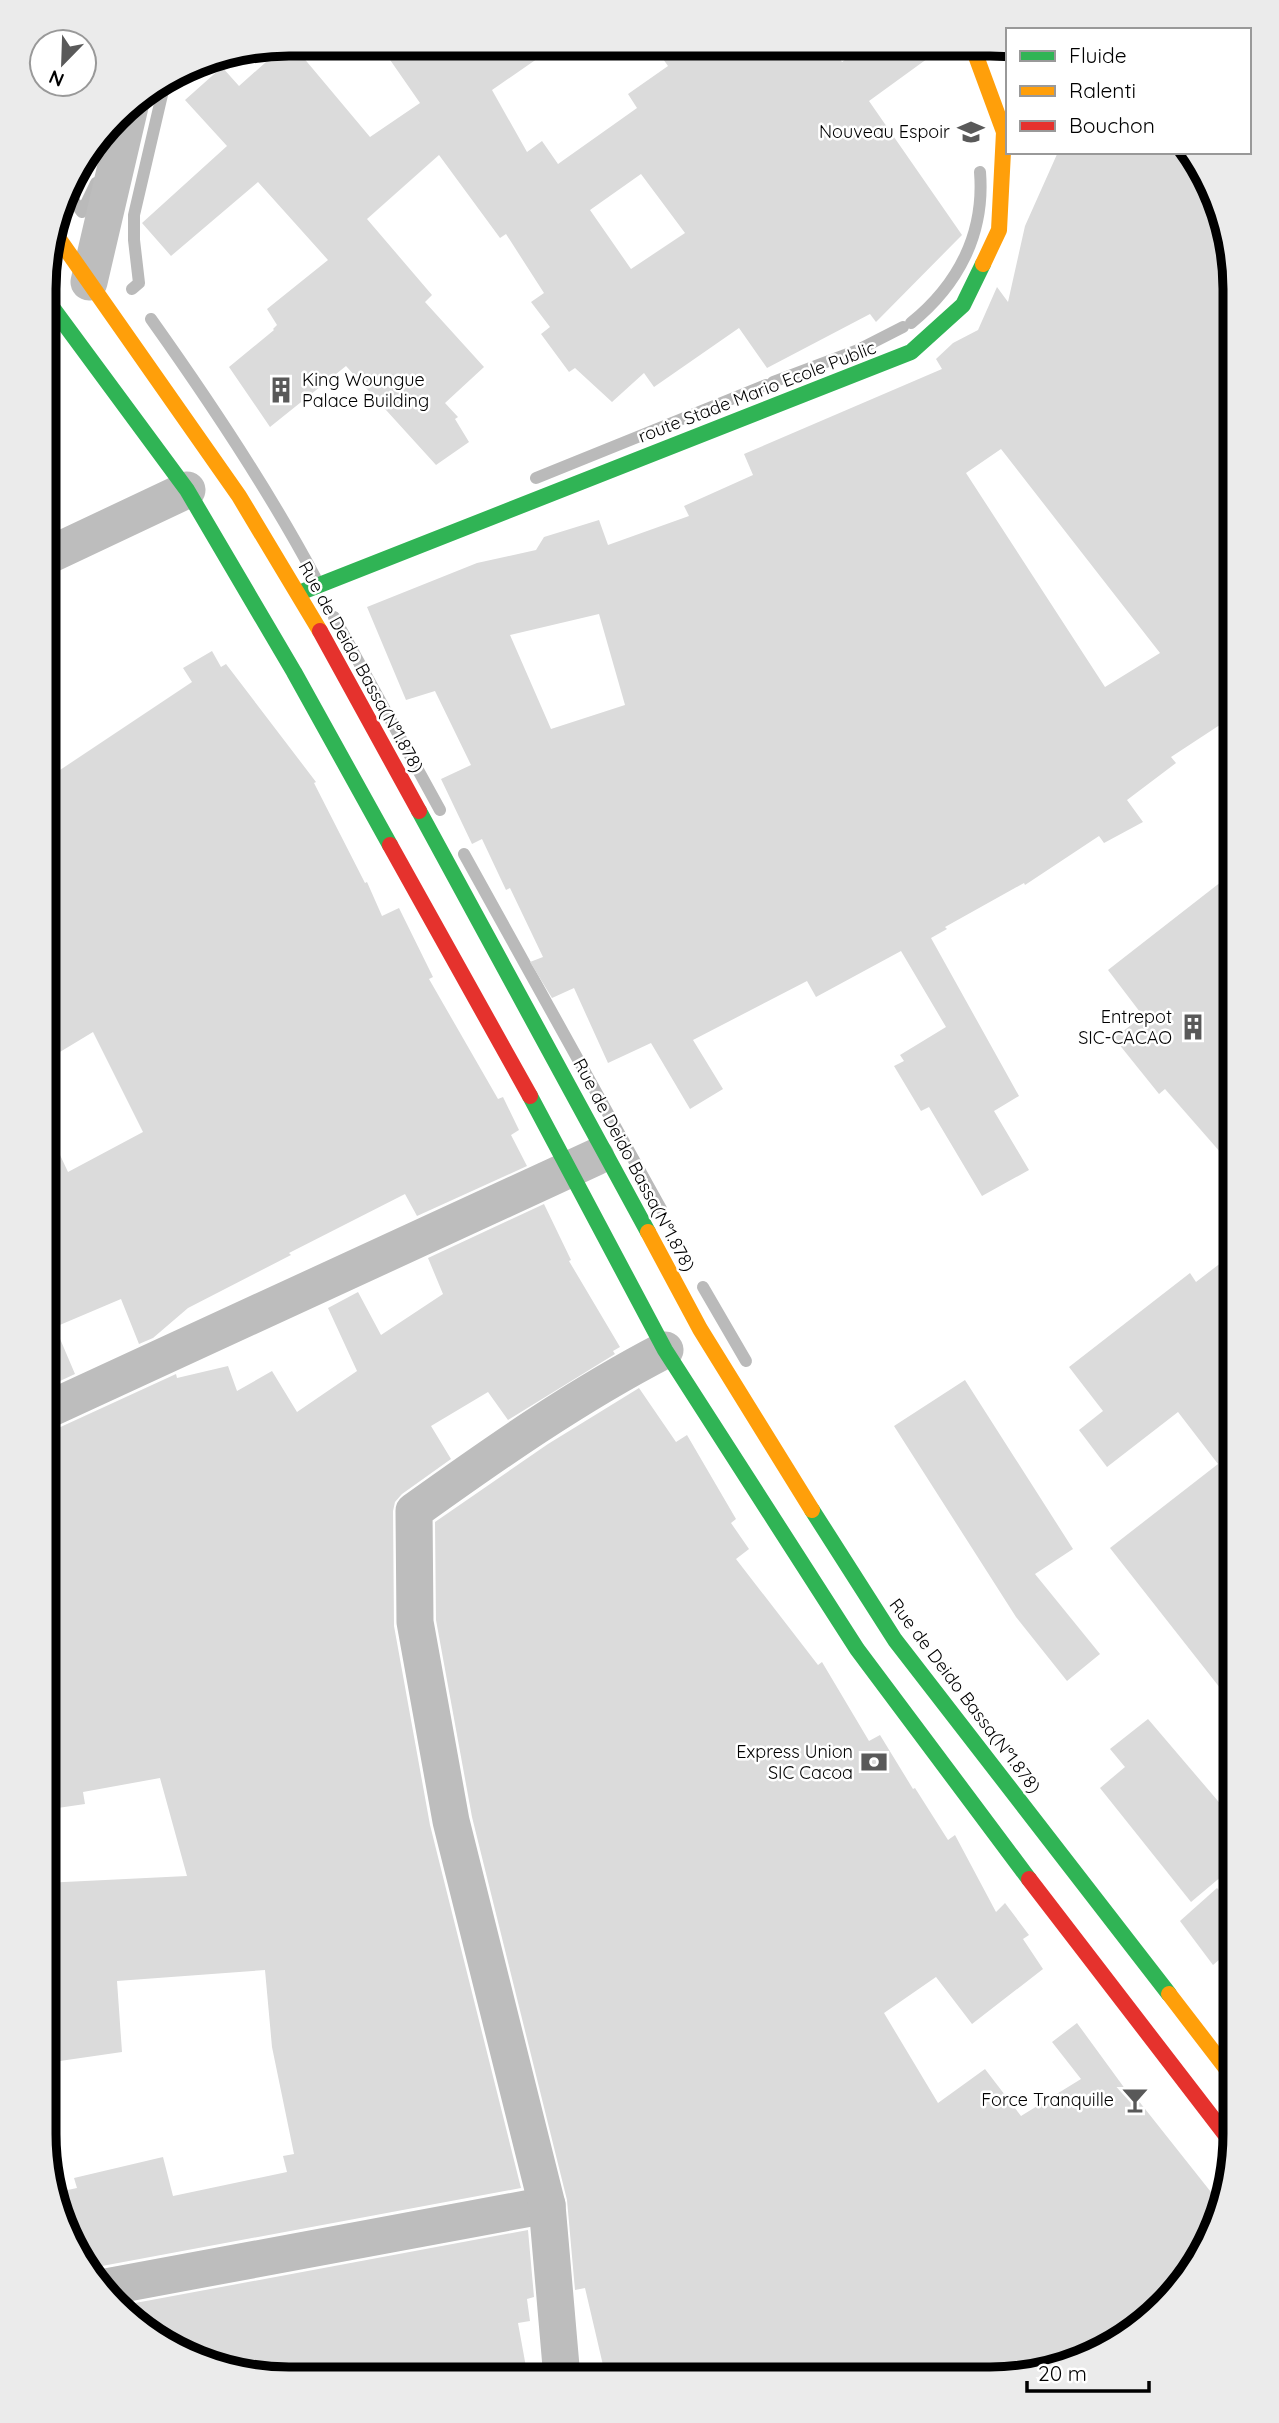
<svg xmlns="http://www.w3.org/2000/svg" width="1279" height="2423" font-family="Quicksand,sans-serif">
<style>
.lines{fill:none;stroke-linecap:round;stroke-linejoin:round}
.stream{stroke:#bababa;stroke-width:12}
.building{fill:#dbdbdb;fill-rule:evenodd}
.street{stroke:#bdbdbd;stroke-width:37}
.fast{stroke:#30b455;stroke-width:16}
.slow{stroke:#ff9f0a;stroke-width:16}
.jam{stroke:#e5322d;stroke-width:16}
.labels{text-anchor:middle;stroke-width:5;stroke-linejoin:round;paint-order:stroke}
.poi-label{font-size:18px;fill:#000;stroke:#fff;text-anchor:end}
.street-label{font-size:18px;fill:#000;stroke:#fff}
.rim{fill:none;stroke:#000;stroke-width:9}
</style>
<rect width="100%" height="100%" fill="#fff"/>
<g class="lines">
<g class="stream">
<polyline points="66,191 82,212 96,183"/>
<polyline points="132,289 139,283 134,240 134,215 165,82"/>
<path d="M151 319C210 402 267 487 315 577"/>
<path d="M911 323C958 285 985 234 980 172"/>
<polyline points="773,382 858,350 903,327"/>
<polyline points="536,478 766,385"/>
<polyline points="334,617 440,810"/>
<polyline points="464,854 661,1209"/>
<polyline points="703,1287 746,1361"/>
</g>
</g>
<g class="building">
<path d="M292 44 370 137 420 103 379 44 557 45 492 90 527 152 542 141 558 164 637 108 628 94 668 66 654 46 832 47 842 62 863 47 942 48 869 101 962 235 876 322 870 314 767 368 739 328 654 387 644 373 612 402 575 368 569 372 541 334 550 327 531 302 544 293 506 234 500 238 439 155 367 219 432 295 425 302 484 367 445 403 458 417 455 419 469 442 436 465 346 366 270 427 229 367 274 330 273 329 277 325 267 309 328 260 258 182 171 256 142 223 227 146 185 100 222 67 239 86 285 45ZM641 174 685 233 631 269 590 210Z"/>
<path d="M1058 152H1183L1222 211 1235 289V715L1171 757 1176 763 1127 800 1143 822 1104 843 1099 836 1025 885 1024 883 945 927 947 929 931 938 1019 1096 994 1111 1029 1170 982 1196 929 1107 921 1111 894 1066 904 1061 900 1055 946 1027 901 951 816 997 807 981 693 1040 723 1089 690 1109 651 1043 608 1063 574 988 552 998 530 962 543 957 510 888 506 890 482 839 472 844 441 779 471 765 435 691 406 700 367 607 477 563 536 550 544 537 599 520 608 545 689 516 684 506 753 475 744 454 942 369 936 359 953 343 978 330 997 287 1008 302 1025 226ZM1001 449 1160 653 1105 687 966 473ZM599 614 625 705 551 729 510 635Z"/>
<polygon points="212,651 221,667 226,664 316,782 314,783 365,883 367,882 382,916 399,908 433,977 429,979 498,1099 503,1097 519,1130 511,1135 527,1166 417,1216 405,1194 289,1253 291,1255 188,1308 153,1338 139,1344 121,1299 55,1327 75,1374 45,1388 45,1123 68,1172 143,1132 93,1032 45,1061 45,780 192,682 183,668"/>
<polygon points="1235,871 1235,1169 1165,1089 1159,1094 1114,1038 1143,1016 1108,970"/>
<polygon points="544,1204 571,1260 569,1261 620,1347 613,1351 615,1354 508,1420 488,1392 431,1426 451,1459 402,1494 395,1502 393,1511 394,1626 430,1825 521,2188 102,2266 95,2270 57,2212 54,2193 77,2188 74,2178 163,2157 173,2196 287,2172 283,2156 294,2154 272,2047 265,1970 117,1981 122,2052 53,2062 47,1982 44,1982 44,1883 187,1876 160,1778 83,1792 85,1804 44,1810 45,1432 54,1430 176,1374 177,1378 228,1366 237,1391 272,1371 297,1412 357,1371 328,1308 358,1292 381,1335 443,1294 428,1258"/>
<polygon points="1235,1252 1235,1707 1110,1548 1218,1464 1178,1412 1107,1467 1079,1430 1103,1411 1069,1367 1190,1273 1196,1282"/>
<polygon points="965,1380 1073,1549 1035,1574 1100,1654 1067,1681 1016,1617 894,1426"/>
<polygon points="639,1388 676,1442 687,1435 736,1519 731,1523 749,1549 736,1559 818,1665 822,1662 869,1741 880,1735 913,1789 915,1788 948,1840 955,1835 996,1912 1005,1903 1029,1935 1023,1939 1043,1969 972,2024 936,1977 884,2013 938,2103 985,2069 1021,2116 1081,2079 1052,2042 1077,2023 1131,2097 1134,2095 1222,2206 1217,2227 1184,2283 1126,2338 1093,2354 1086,2343 1053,2360 1052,2358 1009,2376 990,2379 606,2378 585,2288 575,2290 567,2200 472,1817 436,1620 435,1522 548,1444"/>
<polygon points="1148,1719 1235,1821 1235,1865 1191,1902 1100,1788 1125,1767 1110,1749"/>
<polygon points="1217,1888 1235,1907 1235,1946 1213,1965 1180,1921"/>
<polygon points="528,2230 534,2297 527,2299 530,2321 518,2323 528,2378 257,2377 195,2360 128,2319 119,2306"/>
</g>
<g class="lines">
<g class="street">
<polyline points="89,282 131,102"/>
<polyline points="45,557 187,490"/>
<polyline points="45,1411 596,1157"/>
<polyline points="106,2287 547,2205"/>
<path d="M562 2378 547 2205 451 1821 415 1622 414 1511C495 1453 576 1396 665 1350"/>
</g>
<g class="fast">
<polyline points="46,299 187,490 294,672 390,845"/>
<polyline points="299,593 911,352 963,305 983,264"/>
<polyline points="419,811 648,1232"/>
<polyline points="530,1096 665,1350 857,1649 1029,1879"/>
<polyline points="812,1510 895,1640 1169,1994"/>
</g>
<g class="slow">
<polyline points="973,48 1004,132 999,230 983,264"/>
<polyline points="54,232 239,496 320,631"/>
<polyline points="648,1232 700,1329 812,1510"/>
<polyline points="1169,1994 1235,2080"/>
</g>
<g class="jam">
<polyline points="320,631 419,811"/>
<polyline points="390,845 530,1096"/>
<polyline points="1029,1879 1235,2147"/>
</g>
</g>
<defs>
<g id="school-bare" transform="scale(2.1)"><path d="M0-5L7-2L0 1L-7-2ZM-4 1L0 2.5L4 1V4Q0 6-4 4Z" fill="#595959" stroke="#fff" stroke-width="2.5" paint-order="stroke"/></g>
<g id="building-bare" transform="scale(2.1)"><path d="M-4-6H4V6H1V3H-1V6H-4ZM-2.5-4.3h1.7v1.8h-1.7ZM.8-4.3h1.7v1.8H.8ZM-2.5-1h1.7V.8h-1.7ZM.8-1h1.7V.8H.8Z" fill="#595959" stroke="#fff" stroke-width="2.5" paint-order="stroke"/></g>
<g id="bank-bare" transform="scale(2.1)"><path d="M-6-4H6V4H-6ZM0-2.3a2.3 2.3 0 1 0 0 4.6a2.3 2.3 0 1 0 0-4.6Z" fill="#595959" stroke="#fff" stroke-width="2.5" paint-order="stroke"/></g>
<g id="bar-bare" transform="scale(2.1)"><path d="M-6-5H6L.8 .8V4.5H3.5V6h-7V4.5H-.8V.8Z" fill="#595959" stroke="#fff" stroke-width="2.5" paint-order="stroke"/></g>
</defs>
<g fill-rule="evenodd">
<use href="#school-bare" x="971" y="132"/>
<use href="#building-bare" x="281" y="390"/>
<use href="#building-bare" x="1193" y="1027"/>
<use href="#bank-bare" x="874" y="1762"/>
<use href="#bar-bare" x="1135" y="2100"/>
</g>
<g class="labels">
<g class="poi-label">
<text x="950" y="138">Nouveau Espoir</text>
<text x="302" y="386" text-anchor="start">King Woungue<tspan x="302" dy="21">Palace Building</tspan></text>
<text x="1172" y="1023">Entrepot<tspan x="1172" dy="21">SIC-CACAO</tspan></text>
<text x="853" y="1758">Express Union<tspan x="853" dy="21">SIC Cacoa</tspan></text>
<text x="1114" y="2106">Force Tranquille</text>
</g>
<g class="street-label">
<text transform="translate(757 392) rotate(-21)" y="6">route Stade Mario Ecole Public</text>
<text transform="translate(361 667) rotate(61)" y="6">Rue de Deido Bassa(N°1.878)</text>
<text transform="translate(634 1165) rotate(62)" y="6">Rue de Deido Bassa(N°1.878)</text>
<text transform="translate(965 1696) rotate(53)" y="6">Rue de Deido Bassa(N°1.878)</text>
</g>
</g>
<path d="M0 0H1279V2423H0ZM289 56H990A233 233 0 0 1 1223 289V2134A233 233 0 0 1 990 2367H289A233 233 0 0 1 56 2134V289A233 233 0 0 1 289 56Z" fill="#ebebeb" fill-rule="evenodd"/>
<path class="rim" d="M289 56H990A233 233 0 0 1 1223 289V2134A233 233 0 0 1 990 2367H289A233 233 0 0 1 56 2134V289A233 233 0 0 1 289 56Z"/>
<rect x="1006" y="28" width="245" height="126" fill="#ffffff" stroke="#999999" stroke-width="2"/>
<rect x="1020" y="51" width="35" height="10" fill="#30b455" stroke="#999999" stroke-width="2"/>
<text x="1069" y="63" font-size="21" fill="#000000">Fluide</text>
<rect x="1020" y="86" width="35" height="10" fill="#ff9f0a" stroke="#999999" stroke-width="2"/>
<text x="1069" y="98" font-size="21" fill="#000000">Ralenti</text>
<rect x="1020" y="121" width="35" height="10" fill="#e5322d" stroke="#999999" stroke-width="2"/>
<text x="1069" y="133" font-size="21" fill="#000000">Bouchon</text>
<g transform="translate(63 63) rotate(203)"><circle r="33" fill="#ffffff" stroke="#999999" stroke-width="2"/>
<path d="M0-5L12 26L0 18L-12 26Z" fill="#595959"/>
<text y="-10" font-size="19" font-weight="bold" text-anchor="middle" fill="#000000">N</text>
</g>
<path d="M1027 2381v10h122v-10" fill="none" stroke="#000000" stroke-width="3.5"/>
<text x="1038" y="2381" font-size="21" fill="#000000" stroke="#ffffff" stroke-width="5" paint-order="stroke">20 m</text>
</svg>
